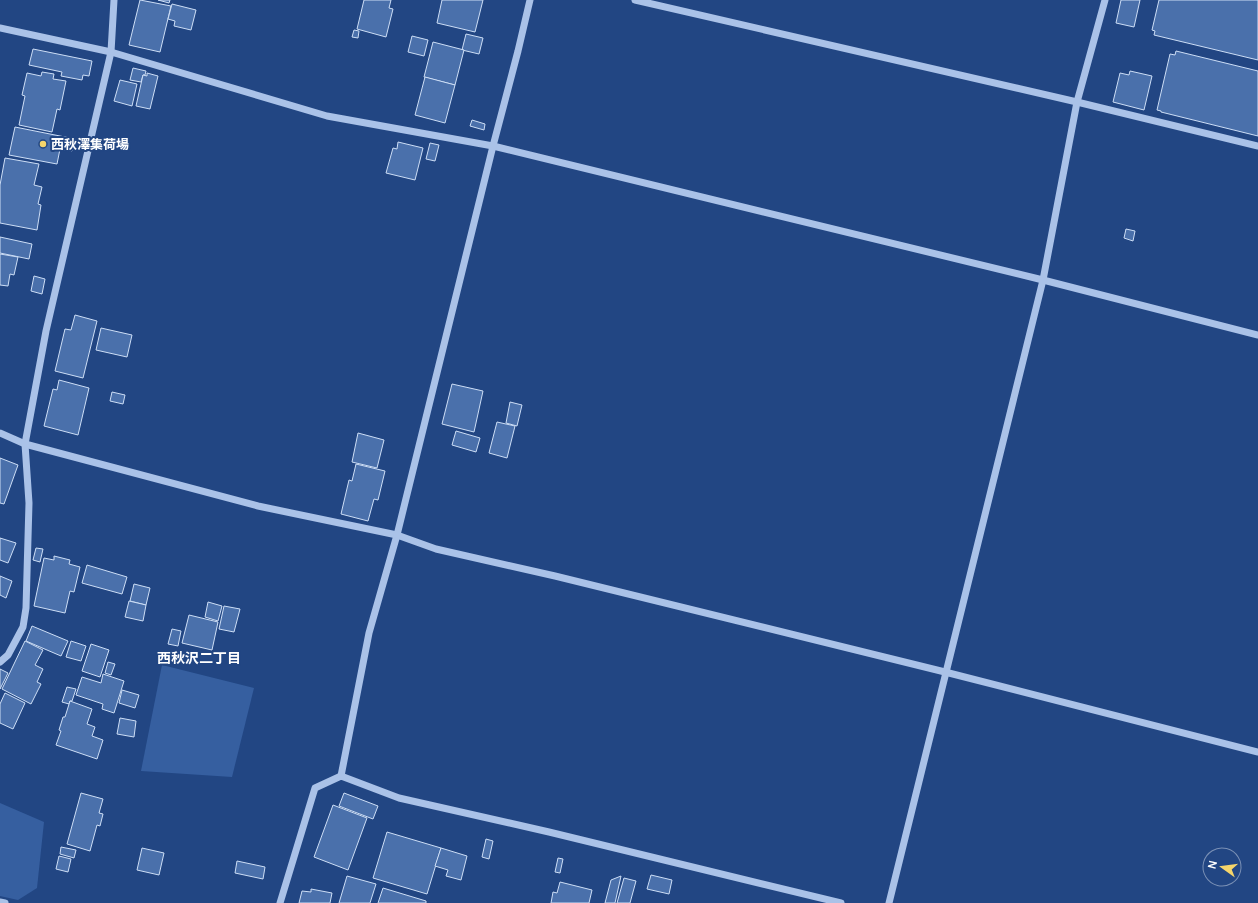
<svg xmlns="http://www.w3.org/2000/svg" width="1258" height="903" font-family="Manrope,'Noto Sans JP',sans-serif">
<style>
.green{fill:#365fa0}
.building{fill:#4a70ab;stroke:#cddef6}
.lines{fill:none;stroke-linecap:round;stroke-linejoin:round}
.minor{stroke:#aac2e8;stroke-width:7}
.poi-dot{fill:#f5d56b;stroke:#224683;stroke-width:1.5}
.labels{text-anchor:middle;stroke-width:4;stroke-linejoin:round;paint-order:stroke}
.poi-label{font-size:13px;font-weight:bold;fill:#fff;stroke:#224683;text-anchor:start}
.neighbourhood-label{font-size:14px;font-weight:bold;fill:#fff;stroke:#224683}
</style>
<rect width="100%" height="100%" fill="#224683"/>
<g class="green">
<polygon points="162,665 254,688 232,777 141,771"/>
<polygon points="0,803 44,822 37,888 18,900 0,896"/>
</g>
<g class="building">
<polygon points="140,0 171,6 160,52 129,45"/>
<polygon points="158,0 170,0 169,3"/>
<polygon points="364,0 391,0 389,8 393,9 386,37 357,29"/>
<polygon points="442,0 483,0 475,32 437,23"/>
<polygon points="1121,0 1140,0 1134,27 1116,23"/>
<polygon points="1159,0 1258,0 1258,60 1154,35 1155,31 1152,30"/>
<polygon points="172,4 196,10 191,30 174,26 175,21 168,19"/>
<polygon points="354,30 359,31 358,38 352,37"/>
<polygon points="466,34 483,38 479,54 462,50"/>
<polygon points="412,36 428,40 424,56 408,52"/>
<polygon points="433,42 464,50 455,85 424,77"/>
<polygon points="33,49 92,61 89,76 83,75 82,80 61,76 62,72 29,65"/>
<polygon points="1176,51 1258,71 1258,136 1161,112 1161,111 1157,110 1170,54 1175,55"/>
<polygon points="133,68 146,71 145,75 143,75 141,82 130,80"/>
<polygon points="1130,71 1152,76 1144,110 1113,102 1120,73 1129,75"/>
<polygon points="42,72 54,74 53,79 66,81 60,110 57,109 52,132 19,125 25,96 22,95 27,73 41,76"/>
<polygon points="147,73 158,76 150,109 136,106 143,75 147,76"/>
<polygon points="425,77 455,85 445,123 415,115"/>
<polygon points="120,80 137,84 132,106 114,101"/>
<polygon points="472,120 485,124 484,130 470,126"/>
<polygon points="15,127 75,139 72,151 60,149 57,164 9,155"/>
<polygon points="398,142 423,148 415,180 386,173 393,148 397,149"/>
<polygon points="430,143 439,145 435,161 426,159"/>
<polygon points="5,158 39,164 34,185 42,187 38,204 41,205 37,230 0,223 0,185"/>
<polygon points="1126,229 1135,231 1133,241 1124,238"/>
<polygon points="0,237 32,244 29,259 0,253"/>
<polygon points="0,254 18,257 14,275 10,274 8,286 0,285"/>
<polygon points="34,276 45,279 42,294 31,291"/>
<polygon points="75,315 97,321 83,378 55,371 65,329 71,330"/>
<polygon points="101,328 132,335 127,357 96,350"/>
<polygon points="59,380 89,388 78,435 44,426 53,389 57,390"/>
<polygon points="452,384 483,391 474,432 442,424"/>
<polygon points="112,392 125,395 123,404 110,401"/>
<polygon points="510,402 522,405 517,426 506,423"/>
<polygon points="497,422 515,426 507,458 489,453"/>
<polygon points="456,431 480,438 476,452 452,445"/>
<polygon points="358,433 384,440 377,468 352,462"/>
<polygon points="0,458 18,465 4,504 0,503"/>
<polygon points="356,464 385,471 378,500 374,499 368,521 341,514 349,480 352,481"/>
<polygon points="0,538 16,543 8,563 0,560"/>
<polygon points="36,548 43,549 40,562 33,560"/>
<polygon points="54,556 70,560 69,564 80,567 74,592 70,591 65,613 34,606 44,558 54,560"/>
<polygon points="87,565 127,577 122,594 82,583"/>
<polygon points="0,576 12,581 6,598 0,595"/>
<polygon points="134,584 150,588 146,605 130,601"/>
<polygon points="129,601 146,605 143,621 125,617"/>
<polygon points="208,602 222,606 218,621 205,617"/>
<polygon points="224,606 240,609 234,632 219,629"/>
<polygon points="189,615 218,622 212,650 182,643"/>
<polygon points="32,626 68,641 61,656 26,641"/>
<polygon points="172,629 181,631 178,646 168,644"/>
<polygon points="25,641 43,650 35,665 43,669 37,682 41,684 31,704 2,689"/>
<polygon points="71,641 86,646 81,661 66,657"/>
<polygon points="91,644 109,650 100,677 82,671"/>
<polygon points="108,662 115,664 111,675 105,673"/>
<polygon points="0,669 8,673 0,689"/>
<polygon points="103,674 124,681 114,713 102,709 103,704 76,695 82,677 101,683"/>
<polygon points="67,687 76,689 72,701 70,701 69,704 62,702"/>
<polygon points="122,690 139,695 135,708 119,703"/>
<polygon points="5,693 25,703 13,729 0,723 0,704"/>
<polygon points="70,701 92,709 87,724 95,727 92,736 103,740 97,759 56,745 61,731 59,730 63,717 65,717"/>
<polygon points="120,718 136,721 134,737 117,734"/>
<polygon points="81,793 103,799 99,813 103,814 100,826 97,825 90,851 67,844"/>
<polygon points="344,793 378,806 373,819 339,806"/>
<polygon points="333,805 367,818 348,870 314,857"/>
<polygon points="387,832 441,848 427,894 373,878"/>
<polygon points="486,839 493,841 489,859 482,857"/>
<polygon points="61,847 76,850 74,858 60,854"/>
<polygon points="142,848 164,853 159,875 137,870"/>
<polygon points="441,848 467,856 461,880 446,876 448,870 435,866"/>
<polygon points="59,856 71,859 68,872 56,869"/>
<polygon points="558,858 563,859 560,873 555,872"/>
<polygon points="237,861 265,867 263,879 235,873"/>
<polygon points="651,875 672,880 669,894 647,889"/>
<polygon points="347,876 376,884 370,903 339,903"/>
<polygon points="621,876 615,903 605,903 611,880"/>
<polygon points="624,878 636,881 630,903 617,903"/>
<polygon points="560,882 592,890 589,903 551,903 553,892 557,893"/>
<polygon points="383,888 426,901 426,903 378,903"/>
<polygon points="311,889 332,893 330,903 299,903 302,891 311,892"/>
</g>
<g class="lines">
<g class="minor">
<polyline points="635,0 1077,102 1258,146"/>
<polyline points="0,28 111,52 327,116 493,146 1043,280 1258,335"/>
<polyline points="0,433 25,444 258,506 397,535 436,549 555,576 945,672 1258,752"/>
<polyline points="0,662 8,655 15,642 23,627 26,608 29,503 25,444 46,331 111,52 114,0"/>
<polyline points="341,776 369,633 397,535 493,146 518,51 530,0"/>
<polyline points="0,902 5,903"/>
<polyline points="280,903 315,788 341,776 399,798 549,832 841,903"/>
<polyline points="889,903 1043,280 1077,102 1105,0"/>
</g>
</g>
<circle class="poi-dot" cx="43" cy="144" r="4"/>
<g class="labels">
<g class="poi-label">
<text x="51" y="149">西秋澤集荷場</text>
</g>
<g class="neighbourhood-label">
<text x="199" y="663">西秋沢二丁目</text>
</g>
</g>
<g transform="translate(1222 867) rotate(284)"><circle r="19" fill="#224683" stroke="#7a90b5"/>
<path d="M0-3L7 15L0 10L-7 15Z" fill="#f5d56b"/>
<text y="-6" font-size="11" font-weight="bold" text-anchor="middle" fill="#ffffff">N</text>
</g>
</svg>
